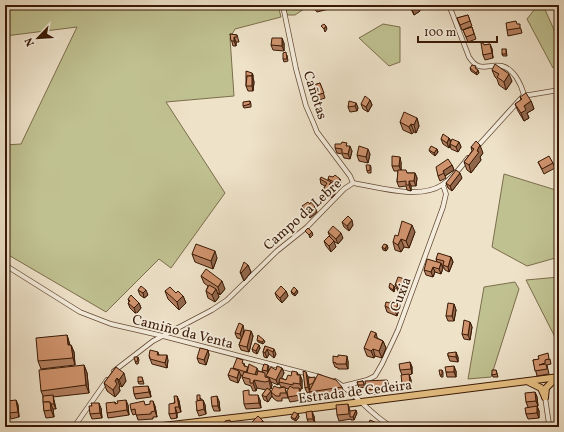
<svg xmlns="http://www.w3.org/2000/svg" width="564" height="432" font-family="Vollkorn,serif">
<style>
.green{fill:#c0c191;stroke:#7c6d4b}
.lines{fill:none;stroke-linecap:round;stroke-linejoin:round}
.minor-casing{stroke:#664b36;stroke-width:5.5}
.primary-casing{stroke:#391905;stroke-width:8}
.minor{stroke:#f4ecdc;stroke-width:4}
.primary{stroke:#e7c184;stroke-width:6}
.wall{fill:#b37f5f;stroke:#391905;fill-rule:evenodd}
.shaded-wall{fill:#92684d;stroke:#391905}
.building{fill:#d0946e;stroke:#391905}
.labels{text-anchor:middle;stroke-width:3.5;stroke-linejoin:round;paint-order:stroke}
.street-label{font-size:14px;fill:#391905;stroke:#f4ecdc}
</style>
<rect width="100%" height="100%" fill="#eee2c9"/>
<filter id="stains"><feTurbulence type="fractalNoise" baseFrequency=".005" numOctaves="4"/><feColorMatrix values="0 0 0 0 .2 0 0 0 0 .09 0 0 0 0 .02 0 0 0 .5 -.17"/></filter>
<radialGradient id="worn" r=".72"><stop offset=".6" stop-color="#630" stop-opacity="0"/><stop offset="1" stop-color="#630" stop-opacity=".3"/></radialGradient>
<g class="green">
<polygon points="5,5 278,5 281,17 235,29 230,38 234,96 166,102 225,193 171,268 159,259 106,312 5,253 5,145 21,144 77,27 5,36"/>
<polygon points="289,5 310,5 295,15 287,15 286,9"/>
<polygon points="538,5 543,5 559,41 559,63 553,68 527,19"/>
<polygon points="383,24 400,27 400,62 389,66 359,38"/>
<polygon points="504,174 559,191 559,206 556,206 559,219 559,257 527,266 492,247"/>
<polygon points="559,277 559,345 526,280"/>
<polygon points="515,282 519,289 491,377 468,379 484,287"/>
</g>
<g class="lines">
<g class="minor-casing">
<g id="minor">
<polyline points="284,5 283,6 296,69 306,106 313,122 317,132 350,176 353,183"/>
<path d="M449 5 469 57C480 74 487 63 502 66 514 69 521 84 524 95"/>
<polyline points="476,148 524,95 529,95 559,90"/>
<polyline points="5,265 80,312 111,324 163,336 320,377"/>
<path d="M114 371 153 341 212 310 227 300 277 251 307 227 344 189 353 183C378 187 419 200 442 185 450 180 462 166 468 158"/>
<path d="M335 381C356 393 370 415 392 427"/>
<polyline points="343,386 367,380 375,376 382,364 398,330 443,207 446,194 443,185"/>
<polyline points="545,397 549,424 548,427"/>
<polyline points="74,427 107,380"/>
</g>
</g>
<g class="primary-casing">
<g id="primary">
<polyline points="529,382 541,388 545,397"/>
<polyline points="545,397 546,388 556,378"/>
<polyline points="154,427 258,415 559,377"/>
</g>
</g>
<use href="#minor" class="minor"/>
<use href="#primary" class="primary"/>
</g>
<g class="wall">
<polygon points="311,5 332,5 333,8 317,12 312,6"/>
<polygon points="409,5 417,5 420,11 414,15"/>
<polygon points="503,5 509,5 505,7"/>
<polygon points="468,15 472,26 462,30 457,18"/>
<polygon points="517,24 521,29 522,33 508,36 507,30"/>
<polygon points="472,27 476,39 468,42 463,30"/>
<polygon points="230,34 237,35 239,42 236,42 236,46 233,46"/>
<polygon points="284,43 284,51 273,50 271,45"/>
<polygon points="490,44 492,49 493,58 485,60 483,55 484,45"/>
<polygon points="506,49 507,56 503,56 502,54"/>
<polygon points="287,55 288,61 284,62 283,59"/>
<polygon points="470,68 477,69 479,73 477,75 471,71"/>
<polygon points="492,70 512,81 506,90 499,85 497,79 495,77"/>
<polygon points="253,75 253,78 254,82 253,91 248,91 246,86 246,77"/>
<polygon points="320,83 325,98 316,101 311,86"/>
<polygon points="520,97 531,101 534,109 527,113 529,118 524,121 518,111 515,104 521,100"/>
<polygon points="370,100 372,105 368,112 363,109 361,104"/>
<polygon points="250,101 251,104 251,107 244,108 243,106"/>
<polygon points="356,103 358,108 357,111 350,112 348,107"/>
<polygon points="417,118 419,126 416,133 414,132 412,134 403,130 400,122"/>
<polygon points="559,124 559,137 556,130"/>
<polygon points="449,138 451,141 459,142 461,147 458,152 451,149 450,145 449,148 443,144 441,139"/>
<polygon points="348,146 352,151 350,159 344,158 342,154 337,153 335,148"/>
<polygon points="471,147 483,153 480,157 481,160 471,173 467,170 464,162 472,151"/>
<polygon points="437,149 438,152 435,156 430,152 429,150"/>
<polygon points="370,154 368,163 359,161 357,155"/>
<polygon points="401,162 401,170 407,173 415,173 417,178 416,186 411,186 411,191 407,190 406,186 399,187 397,182 398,171 394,171 392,166"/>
<polygon points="538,162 553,163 555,168 544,174"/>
<polygon points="370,165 371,167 371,173 368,173 367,171"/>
<polygon points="452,165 454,170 445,176 446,178 440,181 438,176"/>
<polygon points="333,177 340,179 341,184 338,188 332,186 335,194 332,198 325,193 324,188 325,186 321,184 320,179 328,181 328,179"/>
<polygon points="462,178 452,191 448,188 446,183"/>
<polygon points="302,206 317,212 310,218 304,212"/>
<polygon points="342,222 353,225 349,231 344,227"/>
<polygon points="328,232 343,238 338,244 331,239 336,247 331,252 326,246 324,241 330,237"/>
<polygon points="415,232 409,248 404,247 401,252 395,250 393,242 398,236"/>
<polygon points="387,245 388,248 386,251 383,250 382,247"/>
<polygon points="192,254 217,258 213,269 195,262"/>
<polygon points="451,257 453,262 449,272 445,270 443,266 441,265 443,268 441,274 435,272 433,277 426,275 424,270 437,262 436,259"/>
<polygon points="248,265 251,272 244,281 243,279 240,272"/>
<polygon points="201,276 225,289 220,295 217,292 219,297 215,302 208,298 206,291 208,286 204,283"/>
<polygon points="407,284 404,295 399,293 395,285"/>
<polygon points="389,287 395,288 394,292 390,289"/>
<polygon points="138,290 148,295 144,298 140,295"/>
<polygon points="165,291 176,293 183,296 186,303 179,310 168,299"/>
<polygon points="286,291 288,296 282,303 277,298 275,293"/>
<polygon points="291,291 298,292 295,296 292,294"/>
<polygon points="128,299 139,303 141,308 136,314 130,308 128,303 129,302"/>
<polygon points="454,304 456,310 454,321 448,321 446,316"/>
<polygon points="385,306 399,309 397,316 387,312"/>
<polygon points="470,322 472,327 470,340 464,339 462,334"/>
<polygon points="244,330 242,337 251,331 253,336 249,352 241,350 239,345 241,339 237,338 235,333"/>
<polygon points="67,335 70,345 71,345 74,352 75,365 41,369 38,361"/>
<polygon points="377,338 383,341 386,348 382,358 375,356 374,358 367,356 364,348"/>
<polygon points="257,340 265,342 263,344 258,342"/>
<polygon points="259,345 260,348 257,354 253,352 252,349"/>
<polygon points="265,346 276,354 274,358 269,354 267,358 264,357 263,352"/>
<polygon points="208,350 209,355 206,365 199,363 197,358"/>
<polygon points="158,352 159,355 168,360 167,368 152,364 149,356"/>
<polygon points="448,353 458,357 458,362 450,361 448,356"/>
<polygon points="138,357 139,360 138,364 136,364 135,361"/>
<polygon points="550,359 551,364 547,365 549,374 537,376 533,360"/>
<polygon points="348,361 348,369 338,369 338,368 335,367 333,362"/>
<polygon points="410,362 412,367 412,374 409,375 411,380 411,388 404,388 402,383 402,375 400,370"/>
<path d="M244 363 245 366 248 369 263 372 262 370 269 368 268 373 282 368 284 373 281 378 286 380 297 372 298 375H300L302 380V389H300L301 393 302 400 290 402 288 397 289 389 285 388 288 398H282V401H277L273 398 272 396 268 402 264 400 262 395 266 390 257 388 256 391H253L251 386 245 384 242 377 243 376 241 375V376L238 383 230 380 228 375 233 369V368ZM271 382 278 385 279 383 281 387H284L279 388 271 392 269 389H271L272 385Z"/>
<polygon points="84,365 87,373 89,393 53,397 56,409 53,409 54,417 46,418 44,411 43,396 41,391"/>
<polygon points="116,367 126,381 122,387 120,386 119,387 120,391 115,397 107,391 104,383"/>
<polygon points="442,370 443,372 443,377 441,377 440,375"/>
<polygon points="496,370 498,377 493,377 492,375"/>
<polygon points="456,371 456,377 447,377 446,372"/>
<polygon points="142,377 144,384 139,384 138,382"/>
<polygon points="308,378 315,378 342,387 345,395 312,400 309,392 307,393 305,388"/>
<polygon points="363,381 365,387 359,388 357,382"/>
<polygon points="389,385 389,392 368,395 366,390"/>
<polygon points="150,391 151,397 136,399 134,394"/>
<polygon points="535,392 537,397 538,406 537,406 539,411 539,418 528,419 526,414 528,407 526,402"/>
<polygon points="251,395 260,400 261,408 246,409 244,404"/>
<polygon points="177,396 179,401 181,412 177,413 177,418 171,419 169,414"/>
<polygon points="201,398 201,400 203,400 205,405 206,414 199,416 197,411 197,401"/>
<polygon points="16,400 18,405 19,417 11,419 9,413"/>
<polygon points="219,401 220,411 214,411 212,406"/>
<polygon points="115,402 116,404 128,405 129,415 108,418 107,413"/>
<polygon points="348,404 350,411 357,413 354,420 351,420 351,419 339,421 337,415"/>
<polygon points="145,405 155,406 157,417 153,417 153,419 138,420 136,414 133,415 131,410"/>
<polygon points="101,408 102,418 92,419 90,414"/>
<polygon points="298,414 299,417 296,421 292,419 291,417"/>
<polygon points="314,416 315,424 309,424 307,419"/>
<polygon points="263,421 264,426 269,427 254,427 252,422"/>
</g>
<g class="shaded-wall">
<polygon points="418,6 420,11 414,15 412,9"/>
<polygon points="326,26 327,29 325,32 324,29"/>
<polygon points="234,37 236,42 236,46 234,41"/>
<polygon points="282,38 284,43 284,51 282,46"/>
<polygon points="490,44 492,49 493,58 492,53"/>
<polygon points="478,70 479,73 477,75 476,73"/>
<polygon points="252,73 253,75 253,78 254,82 253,91 252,86"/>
<polygon points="509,74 512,81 506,90 504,82"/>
<polygon points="370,100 372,105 368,112 366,107"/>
<polygon points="531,101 534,109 527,113 529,118 524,121 521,113 524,106"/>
<polygon points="356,103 358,108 357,111 355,106"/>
<polygon points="417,118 419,126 416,133 414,125"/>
<polygon points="411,124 414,132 412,134 409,127"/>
<polygon points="449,138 451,143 450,144 450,145 449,148 447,143"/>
<polygon points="459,142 461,147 458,152 456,147"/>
<polygon points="480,145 483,153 480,157 481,160 471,173 469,165"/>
<polygon points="350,146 352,151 350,159 348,154"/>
<polygon points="368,149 370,154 368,163 366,157"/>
<polygon points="437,149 438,152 435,156 434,153"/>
<polygon points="400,157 401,162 401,171 399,166"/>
<polygon points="452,165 454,170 445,176 443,171"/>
<polygon points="415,173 417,178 416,186 414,181"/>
<polygon points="460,173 462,178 452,191 450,186"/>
<polygon points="340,179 341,184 338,188 336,183"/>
<polygon points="409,181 411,186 411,191 409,185"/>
<polygon points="331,182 333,188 331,191 329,185"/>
<polygon points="333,188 335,194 332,198 330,193"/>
<polygon points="315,207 317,212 310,218 308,213"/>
<polygon points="352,220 353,225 349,231 347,226"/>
<polygon points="412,225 415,232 409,248 406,241"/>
<polygon points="312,232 313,235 310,238 309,235"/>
<polygon points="341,233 343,238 338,244 336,239"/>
<polygon points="401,239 404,247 401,252 398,245"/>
<polygon points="334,241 336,247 331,252 329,246"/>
<polygon points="387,245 388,248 386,251 385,249"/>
<polygon points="215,251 217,258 213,269 211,261"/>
<polygon points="451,257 453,262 449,272 448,267"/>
<polygon points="441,263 443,268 441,274 439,269"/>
<polygon points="248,265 251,272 244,281 241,273"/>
<polygon points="433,267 435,272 433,277 431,272"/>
<polygon points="405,279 407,284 404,295 402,290"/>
<polygon points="222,281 225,289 220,295 218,287"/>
<polygon points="394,286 395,288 394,292 393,290"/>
<polygon points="216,289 219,297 215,302 212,295"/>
<polygon points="146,290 148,295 144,298 143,293"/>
<polygon points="297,290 298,292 295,296 294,294"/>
<polygon points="286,291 288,296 282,303 280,298"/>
<polygon points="183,296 186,303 179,310 177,302"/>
<polygon points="139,303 141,308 136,314 134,308"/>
<polygon points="398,304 399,309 397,316 395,311"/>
<polygon points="454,304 456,310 454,321 452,316"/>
<polygon points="470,322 472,327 470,340 468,335"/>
<polygon points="243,325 244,330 242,339 240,334"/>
<polygon points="251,331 253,336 249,352 247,347"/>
<polygon points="376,333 378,341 374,337"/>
<polygon points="67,335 69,342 70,353 68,345"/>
<polygon points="264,340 265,342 263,344 262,342"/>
<polygon points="383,341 386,348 382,358 379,351"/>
<polygon points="71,345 74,352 75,365 73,358"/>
<polygon points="259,345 260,348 257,354 256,351"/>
<polygon points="267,349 269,354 267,358 265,353"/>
<polygon points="274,349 276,354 274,358 273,352"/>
<polygon points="373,349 375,356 374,358 371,351"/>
<polygon points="208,350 209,355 206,365 204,360"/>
<polygon points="456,352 458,357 458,362 456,357"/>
<polygon points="167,355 168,360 167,368 165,363"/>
<polygon points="347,356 348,361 348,369 346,364"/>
<polygon points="410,362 412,367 412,374 411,369"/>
<polygon points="84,365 87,373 89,393 86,385"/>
<polygon points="268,365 269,368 268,374 267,371"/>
<polygon points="454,366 456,371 456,377 454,372"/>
<polygon points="257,368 259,373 257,381 255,376"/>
<polygon points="282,368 284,373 280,382 279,382 279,383 278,385 276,380"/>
<polygon points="239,371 241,376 238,383 237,378"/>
<polygon points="306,372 308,377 310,392 308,387"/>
<polygon points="124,373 126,381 122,387 119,380"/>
<polygon points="409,374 411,380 411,388 410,383"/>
<polygon points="300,375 302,380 302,389 300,384"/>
<polygon points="117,378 120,386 119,387 120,391 115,397 113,390 115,381"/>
<polygon points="269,378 272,385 271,389 269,381"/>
<polygon points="254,380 257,388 256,391 253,383"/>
<polygon points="387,380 389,385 389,392 387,387"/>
<polygon points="148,386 150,391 151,397 149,392"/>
<polygon points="299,388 301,393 302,400 300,395"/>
<polygon points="271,391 272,396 268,402 266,397"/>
<polygon points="535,392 537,397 538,406 536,401"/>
<polygon points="53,395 54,400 56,409 54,404"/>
<polygon points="258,395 260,400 261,408 259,403"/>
<polygon points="177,396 179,401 181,412 179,407"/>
<polygon points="217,396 219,401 220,411 218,406"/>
<polygon points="16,400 18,405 19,417 18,412"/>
<polygon points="126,400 128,405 129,415 127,410"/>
<polygon points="203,400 205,405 206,414 204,409"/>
<polygon points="153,401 155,406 157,417 155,411"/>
<polygon points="50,402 53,409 54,417 51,410"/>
<polygon points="99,403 101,408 102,418 100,413"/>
<polygon points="537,406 539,411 539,418 537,413"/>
<polygon points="175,407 177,413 177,418 176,413"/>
<polygon points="356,410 357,413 354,420 353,417"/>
<polygon points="312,411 314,416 315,424 313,419"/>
<polygon points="298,414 299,417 296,421 295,419"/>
<polygon points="263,421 265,427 260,427 259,424"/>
</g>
<g class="building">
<polygon points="409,5 417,5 418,6 412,9"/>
<polygon points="468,15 470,21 460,25 457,18"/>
<polygon points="516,21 517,24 520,24 520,28 507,30 506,23"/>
<polygon points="324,24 326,26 324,29 321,26"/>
<polygon points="472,27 474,34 466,37 463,30"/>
<polygon points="230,34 237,35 237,37 234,37 234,41 231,41"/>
<polygon points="272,38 282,38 282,46 271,45"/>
<polygon points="481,43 483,43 484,45 490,44 492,53 483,55"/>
<rect x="502" y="49" width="4" height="5"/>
<polygon points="286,52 287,59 283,59 283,53"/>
<polygon points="495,64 509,74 504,82 497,77 499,74 492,70"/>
<polygon points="472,65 476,66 475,68 478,70 476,73 470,68"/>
<polygon points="246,71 252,73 252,76 247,76 247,77 246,77"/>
<polygon points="247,76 252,76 252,86 246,86"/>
<polygon points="320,83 324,93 314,96 311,86"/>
<polygon points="526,93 531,101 524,106 526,110 521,113 515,104 522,99 520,97"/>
<polygon points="365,96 370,100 366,107 361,104"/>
<polygon points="250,101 250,104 243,106 243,102"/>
<polygon points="349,101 356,103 355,106 348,107"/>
<polygon points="404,112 417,118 414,125 411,124 409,127 400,122"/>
<polygon points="559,124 559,129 556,130 556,125"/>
<polygon points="443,134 449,138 447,143 441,139"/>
<polygon points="452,139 459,142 456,147 450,144"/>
<polygon points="476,141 480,145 477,151 479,152 469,165 464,162 474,149 471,147"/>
<polygon points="342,142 347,143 346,146 350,146 348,154 342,153 342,149 335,148 335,144 341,144"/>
<polygon points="359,146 368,149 366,157 357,155"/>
<polygon points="431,146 437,149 434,153 429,150"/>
<polygon points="392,156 400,157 399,166 392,166"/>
<polygon points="549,156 553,163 542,169 538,162"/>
<polygon points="448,159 452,165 443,171 444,173 438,176 436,167"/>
<polygon points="366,165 370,165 370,170 367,171"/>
<polygon points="398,170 406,170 407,173 415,173 414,181 409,181 409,185 406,185 406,181 397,182"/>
<polygon points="456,170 460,173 450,186 446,183"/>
<polygon points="335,175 340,179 336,183 328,179 329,176 333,177"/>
<polygon points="321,177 331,182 329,185 333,188 330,193 324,188 327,183 320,179"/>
<polygon points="308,202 310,204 311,202 315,207 308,213 302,206"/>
<polygon points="348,216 352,220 347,226 342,222"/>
<polygon points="402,221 412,225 406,241 401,239 398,245 393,242 395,235 398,236"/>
<polygon points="333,226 341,233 336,239 328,232"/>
<polygon points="308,228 312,232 309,235 305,231"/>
<polygon points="329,236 334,241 329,246 324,241"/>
<polygon points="196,244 215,251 211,261 192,254"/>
<polygon points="384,244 387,245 385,249 382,247"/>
<polygon points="438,253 451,257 448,267 443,265 444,261 436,259"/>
<polygon points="427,259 441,263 439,269 433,267 431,272 424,270"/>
<polygon points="244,262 248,265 241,273 240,272"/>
<polygon points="206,269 222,281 218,287 201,276"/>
<polygon points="398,277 405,279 402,290 397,288 398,285 395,285"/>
<polygon points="390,283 394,286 393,290 389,287"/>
<polygon points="209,285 216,289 212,295 206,291"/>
<polygon points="141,286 146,290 143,293 138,290"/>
<polygon points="281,286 286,291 280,298 275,293"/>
<polygon points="170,287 176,293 178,291 183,296 177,302 165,291"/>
<polygon points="294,287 297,290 294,294 291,291"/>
<polygon points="131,295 139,303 134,308 128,303 130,301 128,299"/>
<polygon points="391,301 398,304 395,311 385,306 386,302 390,303"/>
<polygon points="448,303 454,304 452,316 446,316"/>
<polygon points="464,320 470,322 468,335 462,334"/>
<polygon points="239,323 243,325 240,334 235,333"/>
<polygon points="245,330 251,331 247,347 239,345"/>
<polygon points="371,331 376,333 374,337 383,341 379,351 373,349 371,351 364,348"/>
<polygon points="67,335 68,345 71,345 73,358 38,361 36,338"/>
<polygon points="258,335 264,340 262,342 257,340"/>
<polygon points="255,343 259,345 256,351 252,349"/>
<polygon points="265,346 274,349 273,352 267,349 265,353 263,352"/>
<polygon points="200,348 208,350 204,360 197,358"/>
<polygon points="150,350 158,352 157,355 167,355 165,363 150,359 150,357 149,356"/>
<polygon points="456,352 456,357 448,356 448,353"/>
<polygon points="548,353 549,359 545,360 545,363 539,365 546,364 547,369 535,371 533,360 539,359 538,356"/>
<polygon points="338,355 347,356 346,364 336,364 336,363 333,362 333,356 338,357"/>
<polygon points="134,357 138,357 137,362 135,361"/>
<polygon points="237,358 243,360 242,363 244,364 244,366 248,367 246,372 233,368"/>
<polygon points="410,362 411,369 400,370 399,364"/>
<polygon points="249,364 257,368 255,375 247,373"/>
<polygon points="264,364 268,365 267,371 262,370"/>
<polygon points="84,365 86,385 41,391 39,370"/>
<polygon points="277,366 282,368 276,380 266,376 271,367 276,370"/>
<polygon points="454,366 454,372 446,372 445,367"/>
<polygon points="116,367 124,373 119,380 117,378 115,381 117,384 113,390 104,383"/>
<polygon points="231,368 239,371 237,378 228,375"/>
<polygon points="439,370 442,370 442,375 440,375"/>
<polygon points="492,370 496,370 497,374 492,375"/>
<polygon points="258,371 265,373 265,377 269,378 269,381 265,382 254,380 253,383 250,383 250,379 242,377 244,372 257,375"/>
<polygon points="292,371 297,372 297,375 300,375 300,384 293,383 293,385 279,382 280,378 286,380 288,375 291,376"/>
<polygon points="303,371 306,372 308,387 305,388"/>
<polygon points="318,374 336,380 342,387 309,392"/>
<polygon points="409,374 410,383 402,383 401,375"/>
<polygon points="138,377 142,377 143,381 138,382"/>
<polygon points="315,377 315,379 313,383 309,385 308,378"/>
<polygon points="387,380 387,387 366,390 365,381"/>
<polygon points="363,381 364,385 358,385 357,382"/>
<polygon points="148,386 149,392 134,394 133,387"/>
<polygon points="274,386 279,388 285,387 286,393 280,393 280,396 276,396 271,392"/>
<polygon points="290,386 293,388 299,388 300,395 288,397 287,391"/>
<polygon points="267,388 271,391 266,397 262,395"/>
<polygon points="249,390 249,395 258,395 259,403 244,404 243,391"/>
<polygon points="535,392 536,401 526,402 525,393"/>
<polygon points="53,395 54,404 51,404 50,402 43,402 43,396"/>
<polygon points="197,395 200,395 200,401 197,400"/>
<polygon points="174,396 177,396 179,407 175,407 176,413 169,414 169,404 175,403"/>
<polygon points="217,396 218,406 212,406 211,397"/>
<polygon points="16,400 18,412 9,413 7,401"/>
<polygon points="126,400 127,410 107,413 106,403 115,402 115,404 118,403 117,401"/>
<polygon points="203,400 204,409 197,411 196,401"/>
<polygon points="144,401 145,405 150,404 150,401 153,401 155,411 151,412 151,414 136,415 135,409 131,410 130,404"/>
<polygon points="43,402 50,402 51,410 44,411"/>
<polygon points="91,403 99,403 100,413 90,414 89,406 92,406"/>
<polygon points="348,404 349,414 337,415 336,405"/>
<polygon points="537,406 537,413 526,414 525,408"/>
<polygon points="356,410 353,417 350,417 350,411"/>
<polygon points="312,411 313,419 307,419 306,412"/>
<polygon points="294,412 298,414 295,419 291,417"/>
<polygon points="258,416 263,421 259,424 262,427 256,427 252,422"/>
<polygon points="230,420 231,427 225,427 225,421"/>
<polygon points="370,420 386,427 367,427"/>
<polygon points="266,424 269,427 263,427"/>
<polygon points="155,425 155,427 146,427"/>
</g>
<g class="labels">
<g class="street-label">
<text transform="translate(316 95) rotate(72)" y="5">Cañotas</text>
<text transform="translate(302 214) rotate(-42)" y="5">Campo da Lebre</text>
<text transform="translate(400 294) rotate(-69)" y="5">Cuxia</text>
<text transform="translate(183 331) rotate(14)" y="5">Camiño da Venta</text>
<text transform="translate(355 391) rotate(-7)" y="5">Estrada de Cedeira</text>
</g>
</g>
<rect width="564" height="432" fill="none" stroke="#eee2c9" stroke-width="20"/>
<rect x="6" y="6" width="552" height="420" fill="none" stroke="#391905" stroke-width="2"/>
<rect x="10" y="10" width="544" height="412" fill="none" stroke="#391905"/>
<g transform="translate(38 38) rotate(245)" stroke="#f4ecdc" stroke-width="3" paint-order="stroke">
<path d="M0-3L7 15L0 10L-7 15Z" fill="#391905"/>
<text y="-6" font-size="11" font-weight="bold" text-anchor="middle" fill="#391905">N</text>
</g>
<path d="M418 36v6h79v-6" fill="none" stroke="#391905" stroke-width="2"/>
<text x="424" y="36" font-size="12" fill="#391905" stroke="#f4ecdc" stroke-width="3" paint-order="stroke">100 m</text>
<rect width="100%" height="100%" filter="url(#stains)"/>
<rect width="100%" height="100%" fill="url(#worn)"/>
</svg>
